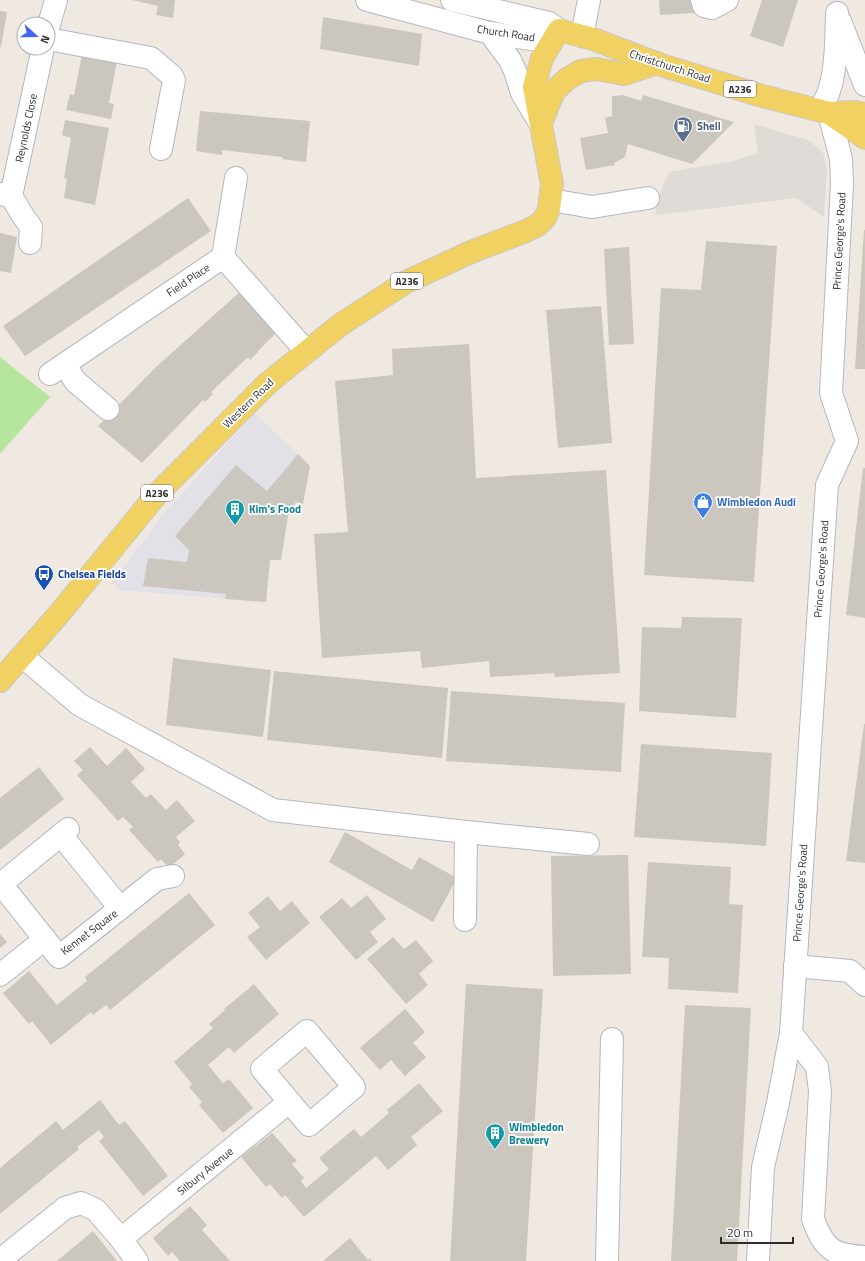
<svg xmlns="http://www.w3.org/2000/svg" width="865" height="1261" font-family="'Titillium Web',sans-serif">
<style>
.industrial{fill:#e3e1e8}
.green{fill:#b6e59e}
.plaza{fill:#dfdcd8}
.building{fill:#cbc7bf}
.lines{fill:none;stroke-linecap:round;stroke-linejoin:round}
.minor-casing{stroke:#b4b7c1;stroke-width:24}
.major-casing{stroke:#c9c9c9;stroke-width:24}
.minor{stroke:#fff;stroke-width:22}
.major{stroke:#f2d163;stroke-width:22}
.labels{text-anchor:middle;stroke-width:3.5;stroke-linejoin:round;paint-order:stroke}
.shield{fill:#fff;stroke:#6d6d6d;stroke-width:1}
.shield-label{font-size:10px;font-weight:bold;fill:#2e2e2e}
.street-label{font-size:11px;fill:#2e2e2e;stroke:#fff}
.service-label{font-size:11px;font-weight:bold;fill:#4e5e75;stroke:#fff;text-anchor:start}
.shop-label{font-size:11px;font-weight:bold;fill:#366cbe;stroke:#fff;text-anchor:start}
.culture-label{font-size:11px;font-weight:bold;fill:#0d838f;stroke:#fff;text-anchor:start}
.transit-label{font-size:11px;font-weight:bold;fill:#164399;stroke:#fff;text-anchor:start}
</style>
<rect width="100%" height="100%" fill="#efe9e1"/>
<polygon class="industrial" points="255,413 310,466 303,504 296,502 288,516 281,560 270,560 266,602 118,590 113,581 164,513"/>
<polygon class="green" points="0,357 50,397 0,454"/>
<polygon class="plaza" points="754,124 808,140 823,152 827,171 824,217 796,198 656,215 655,204 669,172 734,161 758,153"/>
<g class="building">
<polygon points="132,0 175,0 173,18 156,15 158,6"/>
<polygon points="659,0 693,0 694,13 660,15"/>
<polygon points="762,0 798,0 783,47 750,36"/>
<polygon points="0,11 7,12 1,47 0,47"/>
<polygon points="323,17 422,34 419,66 320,49"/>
<polygon points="82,54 117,61 109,103 114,104 111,119 66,110 70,94 74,95"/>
<polygon points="623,95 641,101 643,95 734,122 692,164 628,144 625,157 614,163 615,165 586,170 580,138 608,133 605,118 612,116 612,96"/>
<polygon points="200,111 310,121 306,162 282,159 282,157 222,150 222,155 196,151"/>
<polygon points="65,120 109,128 95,205 64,198 67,179 64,178 71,138 62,135"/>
<polygon points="188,198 211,231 25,356 3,326"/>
<polygon points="864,230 865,230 865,369 855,369"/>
<polygon points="0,233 17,237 11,273 0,271"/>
<polygon points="706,241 777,246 754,582 644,575 661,288 701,290"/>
<polygon points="629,247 634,344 609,345 604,249"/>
<polygon points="241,291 277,332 258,351 258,352 250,360 248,357 211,392 213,394 205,402 203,400 142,463 98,426 157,366"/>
<polygon points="601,306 612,443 558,448 546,310"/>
<polygon points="469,344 476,478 606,470 620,673 555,677 554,673 490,677 489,661 422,668 420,651 322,658 314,534 348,532 335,381 393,375 392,349"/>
<polygon points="298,454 310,466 303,504 296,502 288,516 281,560 270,560 266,602 225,599 226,594 143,586 148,558 187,562 189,550 175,536 236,465 267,491"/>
<polygon points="863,468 865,468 865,618 846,615"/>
<polygon points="682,617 742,618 736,718 639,711 642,627 681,628"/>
<polygon points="173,658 271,670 263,737 166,725"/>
<polygon points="274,671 448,688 442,758 267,740"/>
<polygon points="451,691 625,703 621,772 446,761"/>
<polygon points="864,724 865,724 865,863 846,861"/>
<polygon points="641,744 772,753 766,846 634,837"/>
<polygon points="90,747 107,766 126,748 145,769 131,782 146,798 151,794 166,810 177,800 195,821 176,837 180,842 178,845 185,854 169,868 161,859 158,862 129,830 133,827 123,817 118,821 77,775 83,770 74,761"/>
<polygon points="39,767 64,799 0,850 0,798"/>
<polygon points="345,832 412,870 419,857 457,878 433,922 329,862"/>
<polygon points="628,855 631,974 553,976 551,856"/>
<polygon points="648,862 731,867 729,904 743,905 738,993 668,989 669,958 642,957"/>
<polygon points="189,893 215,925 110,1010 106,1005 93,1015 91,1012 51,1045 32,1021 29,1024 3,993 29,971 57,1005 87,981 85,977"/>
<polygon points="367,895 386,919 370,932 378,942 356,960 319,917 342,898 351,908"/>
<polygon points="268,896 280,911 292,901 310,923 266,960 247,937 260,927 248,913"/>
<polygon points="0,934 7,942 0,948"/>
<polygon points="393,937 404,949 416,940 433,961 419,974 428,985 406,1004 367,959"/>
<polygon points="254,984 279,1014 234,1053 229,1047 208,1065 223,1083 229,1079 253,1108 223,1133 199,1105 202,1102 189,1087 192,1084 174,1062 213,1028 209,1024 225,1010 224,1009"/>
<polygon points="466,984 543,989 526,1261 450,1261"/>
<polygon points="685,1005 751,1008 737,1261 671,1261"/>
<polygon points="405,1009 425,1032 413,1043 426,1057 405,1076 391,1060 380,1070 360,1048"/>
<polygon points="419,1083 443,1111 411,1137 417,1145 388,1170 376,1156 304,1217 285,1195 282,1198 270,1184 266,1187 241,1157 272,1133 297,1161 292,1164 304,1178 301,1181 306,1188 329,1169 319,1158 354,1129 361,1137 389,1113 387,1110"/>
<polygon points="100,1100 119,1125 125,1121 168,1176 143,1196 99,1141 104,1137 99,1130 77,1147 79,1149 0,1214 0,1168 56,1121 63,1130"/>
<polygon points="190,1206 207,1225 202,1230 230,1261 180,1261 172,1252 168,1256 153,1238"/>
<polygon points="93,1231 117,1261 57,1261"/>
<polygon points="350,1238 368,1260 370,1258 372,1261 323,1261"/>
</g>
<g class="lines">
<g class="minor-casing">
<g id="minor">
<polyline points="367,0 490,33 537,40 559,30"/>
<polyline points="452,0 549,23 559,30"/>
<polyline points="702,0 704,6 712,8 727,0"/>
<polyline points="840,21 865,85"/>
<polyline points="48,28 56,0"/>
<polyline points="490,33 510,60 515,71 522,93 540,123"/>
<polyline points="582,36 589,0"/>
<polyline points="48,39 151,58 172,76 174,80 161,149"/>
<path d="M820 110C823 104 827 97 829 91 837 66 836 38 837 13"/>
<polyline points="0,194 11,196 43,48"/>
<polyline points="11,196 23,216 31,227 30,243"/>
<polyline points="551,200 592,207 648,198"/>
<polyline points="223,257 236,178"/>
<polyline points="65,364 75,381 108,409"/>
<polyline points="50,374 223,257 306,351"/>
<polyline points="22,656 80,705 273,810 466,832 588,844"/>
<polyline points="68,829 1,884 59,957 157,879 173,876"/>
<polyline points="61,835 120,908"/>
<polyline points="465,920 466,832"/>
<polyline points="795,966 850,971 865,985"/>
<polyline points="0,975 45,939"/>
<polygon points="307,1031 354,1087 309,1125 262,1069"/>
<path d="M791 1033 817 1067 820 1091 813 1219C824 1249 832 1255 865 1257"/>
<polyline points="121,1239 289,1102"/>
<polyline points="0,1260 65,1208 81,1203 96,1210 121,1239 137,1261"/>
<polyline points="607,1261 612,1039"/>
<polyline points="758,1261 763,1167 778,1103 791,1033 827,485 847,441 831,393 842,184 841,159 829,113"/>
</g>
</g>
<g class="major-casing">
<g id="major">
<polyline points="829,113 854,112 865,114"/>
<polyline points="541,123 554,91 567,79 581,71 596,69 624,74 657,63"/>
<polyline points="0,681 59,614 157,494 268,383 340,325 406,282 471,252 526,231 538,225 545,218 549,209 552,184 534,87 542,58 559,30 593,39 661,65 759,95 829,113 865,138"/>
</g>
</g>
<use href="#minor" class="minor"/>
<use href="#major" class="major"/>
</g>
<defs>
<g id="fuel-pin" transform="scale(1)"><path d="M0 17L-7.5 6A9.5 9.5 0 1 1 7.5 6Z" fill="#5c6f8a" stroke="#fff"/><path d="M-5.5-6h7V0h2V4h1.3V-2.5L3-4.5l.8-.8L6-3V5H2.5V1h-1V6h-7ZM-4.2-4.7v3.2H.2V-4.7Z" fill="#fff"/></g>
<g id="shop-pin" transform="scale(1)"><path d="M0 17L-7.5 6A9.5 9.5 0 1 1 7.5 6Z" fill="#3f7fe0" stroke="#fff"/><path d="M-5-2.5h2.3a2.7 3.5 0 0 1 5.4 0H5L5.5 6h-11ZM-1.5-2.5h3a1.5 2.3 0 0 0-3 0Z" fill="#fff"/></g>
<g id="building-pin" transform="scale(1)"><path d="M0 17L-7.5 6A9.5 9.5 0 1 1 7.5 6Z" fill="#0f9aa8" stroke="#fff"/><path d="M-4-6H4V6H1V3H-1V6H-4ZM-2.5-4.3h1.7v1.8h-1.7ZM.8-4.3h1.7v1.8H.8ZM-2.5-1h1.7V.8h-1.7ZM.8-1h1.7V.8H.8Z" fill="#fff"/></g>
<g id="bus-pin" transform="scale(1)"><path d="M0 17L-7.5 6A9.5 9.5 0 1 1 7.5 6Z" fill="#1a4fb4" stroke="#fff"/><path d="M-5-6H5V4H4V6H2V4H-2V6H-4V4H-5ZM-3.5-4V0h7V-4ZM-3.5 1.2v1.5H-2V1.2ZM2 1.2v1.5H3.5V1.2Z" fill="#fff"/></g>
</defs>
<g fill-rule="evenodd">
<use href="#fuel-pin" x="683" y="126"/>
<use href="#shop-pin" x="703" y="502"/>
<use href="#building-pin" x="235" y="509"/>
<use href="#bus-pin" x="44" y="574"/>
<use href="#building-pin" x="495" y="1133"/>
</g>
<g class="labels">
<g class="shield">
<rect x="724" y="81" width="32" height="16" rx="3"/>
<rect x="391" y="273" width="32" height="16" rx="3"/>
<rect x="141" y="485" width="32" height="16" rx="3"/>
</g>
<g class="shield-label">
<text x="740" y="93">A236</text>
<text x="407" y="285">A236</text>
<text x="157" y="497">A236</text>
</g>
<g class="street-label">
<text transform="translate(506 33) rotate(9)" y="4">Church Road</text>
<text transform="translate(670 66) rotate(18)" y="4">Christchurch Road</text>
<text transform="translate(26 128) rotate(-78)" y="4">Reynolds Close</text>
<text transform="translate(839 241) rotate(-87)" y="4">Prince George's Road</text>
<text transform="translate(188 280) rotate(-34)" y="4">Field Place</text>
<text transform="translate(248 403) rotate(-44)" y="4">Western Road</text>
<text transform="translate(821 569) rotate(-86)" y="4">Prince George's Road</text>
<text transform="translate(800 893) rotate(-86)" y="4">Prince George's Road</text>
<text transform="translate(89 932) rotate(-37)" y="4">Kennet Square</text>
<text transform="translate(205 1171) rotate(-39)" y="4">Silbury Avenue</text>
</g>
<g class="service-label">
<text x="697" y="130">Shell</text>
</g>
<g class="shop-label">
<text x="717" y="506">Wimbledon Audi</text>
</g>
<g class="culture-label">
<text x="249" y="513">Kim's Food</text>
<text x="509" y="1131">Wimbledon<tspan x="509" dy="13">Brewery</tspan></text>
</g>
<g class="transit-label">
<text x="58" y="578">Chelsea Fields</text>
</g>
</g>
<g transform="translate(36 36) rotate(111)"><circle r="19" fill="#ffffff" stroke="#ababab"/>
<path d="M0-3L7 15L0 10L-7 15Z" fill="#4264fb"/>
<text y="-6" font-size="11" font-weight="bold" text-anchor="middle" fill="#2e2e2e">N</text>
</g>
<path d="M721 1237v6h72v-6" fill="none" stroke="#2e2e2e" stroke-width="2"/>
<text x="727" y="1237" font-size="12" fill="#2e2e2e" stroke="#ffffff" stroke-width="3" paint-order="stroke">20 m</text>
</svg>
